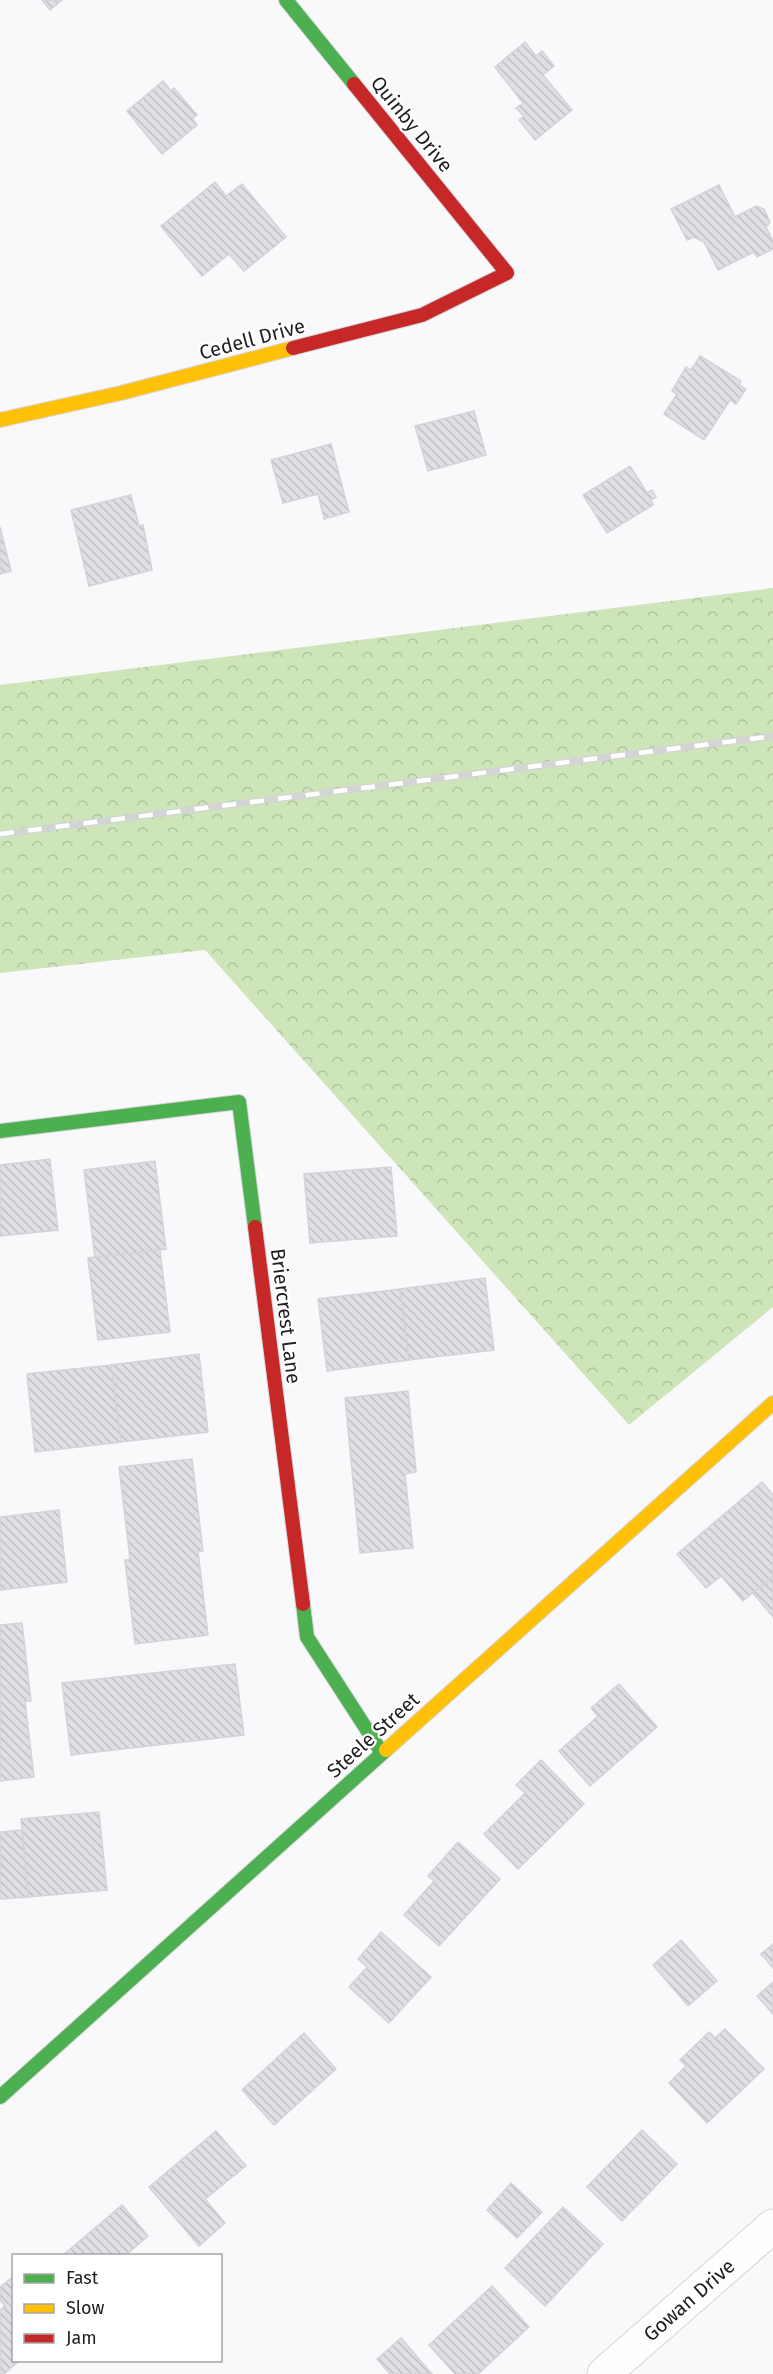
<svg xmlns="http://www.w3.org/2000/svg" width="773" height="2374" font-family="'Fira Sans',sans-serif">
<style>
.forest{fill:url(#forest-crowns)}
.building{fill:url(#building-back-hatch);stroke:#d3d4d7;stroke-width:1.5}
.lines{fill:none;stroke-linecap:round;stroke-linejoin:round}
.street-casing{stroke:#d6d6da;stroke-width:35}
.fast-casing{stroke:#d6d6da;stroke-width:16}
.slow-casing{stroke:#d6d6da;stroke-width:16}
.jam-casing{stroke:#d6d6da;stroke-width:16}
.street{stroke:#fefeff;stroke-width:33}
.fast{stroke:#4caf50;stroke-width:14}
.slow{stroke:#ffc107;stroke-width:14}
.jam{stroke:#c62828;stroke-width:14}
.rail-casing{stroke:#d4d4d5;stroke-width:7}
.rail{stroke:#fff;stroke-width:4.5;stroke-dasharray:14;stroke-linecap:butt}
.labels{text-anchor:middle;stroke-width:4.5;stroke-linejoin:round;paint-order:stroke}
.street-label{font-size:20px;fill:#1e1e23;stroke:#fff}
</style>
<defs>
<pattern id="forest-crowns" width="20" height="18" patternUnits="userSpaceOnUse" patternTransform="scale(1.5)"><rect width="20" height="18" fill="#cde5b9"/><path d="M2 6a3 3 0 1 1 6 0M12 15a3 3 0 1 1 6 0" fill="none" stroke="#b0c49f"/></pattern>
<pattern id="building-back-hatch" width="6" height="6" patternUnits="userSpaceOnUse" patternTransform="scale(1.5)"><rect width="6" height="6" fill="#dfe0e3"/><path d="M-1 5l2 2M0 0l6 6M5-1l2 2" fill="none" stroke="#bfc0c2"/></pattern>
</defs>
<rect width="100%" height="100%" fill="#f9f9fc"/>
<polygon class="forest" points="773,588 773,1307 629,1425 205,950 0,973 0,685"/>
<g class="building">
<polygon points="42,0 62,0 50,10"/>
<polygon points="525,42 536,56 542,51 554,66 543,75 572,110 535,140 519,120 524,116 516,108 523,103 495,67"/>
<polygon points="163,81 171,91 174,88 197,115 192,118 197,125 162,154 127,111"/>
<polygon points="215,182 226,196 242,184 286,237 244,271 229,254 202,276 161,226"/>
<polygon points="719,185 735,217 756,206 764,209 770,222 766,227 773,241 773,249 757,257 754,252 718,270 704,242 694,237 687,240 671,209"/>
<polygon points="700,356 741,381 739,385 746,389 736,404 730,400 704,440 664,414 677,394 672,391 686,367 691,370"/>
<polygon points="474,411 486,455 428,471 415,426"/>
<polygon points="331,444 349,512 324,519 318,494 283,503 271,460"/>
<polygon points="630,466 647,493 652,490 656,497 651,500 653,505 607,533 583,495"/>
<polygon points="131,495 139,526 143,525 152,570 89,586 71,510"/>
<polygon points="0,527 11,571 0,574"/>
<polygon points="50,1159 58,1230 0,1236 0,1165"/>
<polygon points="155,1161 166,1249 95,1258 84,1170"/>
<polygon points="391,1167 397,1236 310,1243 304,1174"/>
<polygon points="160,1250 170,1332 98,1340 88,1258"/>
<polygon points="485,1278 494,1350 409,1360 400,1289"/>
<polygon points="400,1289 409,1360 327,1371 318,1299"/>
<polygon points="199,1354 208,1432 121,1442 111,1365"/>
<polygon points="111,1365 121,1442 35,1452 27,1374"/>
<polygon points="408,1391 416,1472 405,1474 413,1548 360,1553 345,1398"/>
<polygon points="192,1459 203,1551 198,1551 208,1635 135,1644 125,1560 130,1559 119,1467"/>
<polygon points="762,1482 773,1495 773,1576 743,1601 721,1576 706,1588 677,1554"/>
<polygon points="59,1510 67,1582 0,1590 0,1517"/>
<polygon points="773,1576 773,1617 753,1593"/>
<polygon points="22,1623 31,1701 25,1701 34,1777 0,1781 0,1625"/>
<polygon points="235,1664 244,1735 71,1755 62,1683"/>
<polygon points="619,1684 657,1727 590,1786 559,1751 598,1716 591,1708"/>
<polygon points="541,1760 584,1804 518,1869 484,1834 525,1793 516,1785"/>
<polygon points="99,1812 107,1890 28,1897 21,1819"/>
<polygon points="22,1830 28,1897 0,1899 0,1832"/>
<polygon points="458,1842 500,1879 439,1946 404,1915 434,1881 428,1876"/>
<polygon points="381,1932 431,1977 389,2023 349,1987 367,1967 358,1959"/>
<polygon points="681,1940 717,1981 688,2006 653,1965"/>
<polygon points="773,1944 773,1968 761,1954"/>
<polygon points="773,1982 773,2014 757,1996"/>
<polygon points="725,2029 764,2069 707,2123 669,2083 686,2066 680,2060 709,2032 715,2038"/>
<polygon points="304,2033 336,2069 274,2125 242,2090"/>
<polygon points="642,2130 677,2164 622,2221 587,2187"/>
<polygon points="216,2131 246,2166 205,2199 225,2223 199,2246 149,2187"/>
<polygon points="511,2183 542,2212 517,2238 487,2210"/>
<polygon points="122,2205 148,2236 125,2256 62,2256"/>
<polygon points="563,2207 603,2244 545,2306 505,2268"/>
<polygon points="14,2276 14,2360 20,2360 4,2374 0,2374 0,2310 5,2306 0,2300 0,2287"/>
<polygon points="492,2286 529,2327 478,2374 455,2374 429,2345"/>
<polygon points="401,2338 432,2374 390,2374 377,2359"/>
</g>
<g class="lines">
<g class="street-casing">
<polyline id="street" points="604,2374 773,2226"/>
</g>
<g class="fast-casing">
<g id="fast">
<polyline points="286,0 354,84"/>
<polyline points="0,1131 239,1102 255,1227"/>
<polyline points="303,1604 307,1637 382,1753"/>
<polyline points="0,2097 386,1750"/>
</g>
</g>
<g class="slow-casing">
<g id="slow">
<polyline points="0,420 121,393 293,348"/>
<polyline points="386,1750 773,1403"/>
</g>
</g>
<g class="jam-casing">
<g id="jam">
<polyline points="293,348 422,315 507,273 354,84"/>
<polyline points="255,1227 303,1604"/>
</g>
</g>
<use href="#street" class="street"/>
<use href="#fast" class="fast"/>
<use href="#slow" class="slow"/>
<use href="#jam" class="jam"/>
<g class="rail-casing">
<polyline id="rail" points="0,834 773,736"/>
</g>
<use href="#rail" class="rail"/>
</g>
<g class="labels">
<g class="street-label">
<text transform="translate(412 124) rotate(51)" y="7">Quinby Drive</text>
<text transform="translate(252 339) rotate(-15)" y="7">Cedell Drive</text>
<text transform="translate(286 1316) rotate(83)" y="7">Briercrest Lane</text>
<text transform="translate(373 1735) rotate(-42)" y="7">Steele Street</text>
<text transform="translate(689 2300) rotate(-41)" y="7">Gowan Drive</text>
</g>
</g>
<rect x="12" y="2254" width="210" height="108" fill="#ffffff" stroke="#a5a5a7" stroke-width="1.5"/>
<rect x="24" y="2274" width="30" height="9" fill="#4caf50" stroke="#a5a5a7" stroke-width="1.5"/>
<text x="66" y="2284" font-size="18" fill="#1e1e23">Fast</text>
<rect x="24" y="2304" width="30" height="9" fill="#ffc107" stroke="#a5a5a7" stroke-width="1.5"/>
<text x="66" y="2314" font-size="18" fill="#1e1e23">Slow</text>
<rect x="24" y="2334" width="30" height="9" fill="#c62828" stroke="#a5a5a7" stroke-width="1.5"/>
<text x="66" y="2344" font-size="18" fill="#1e1e23">Jam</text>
</svg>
